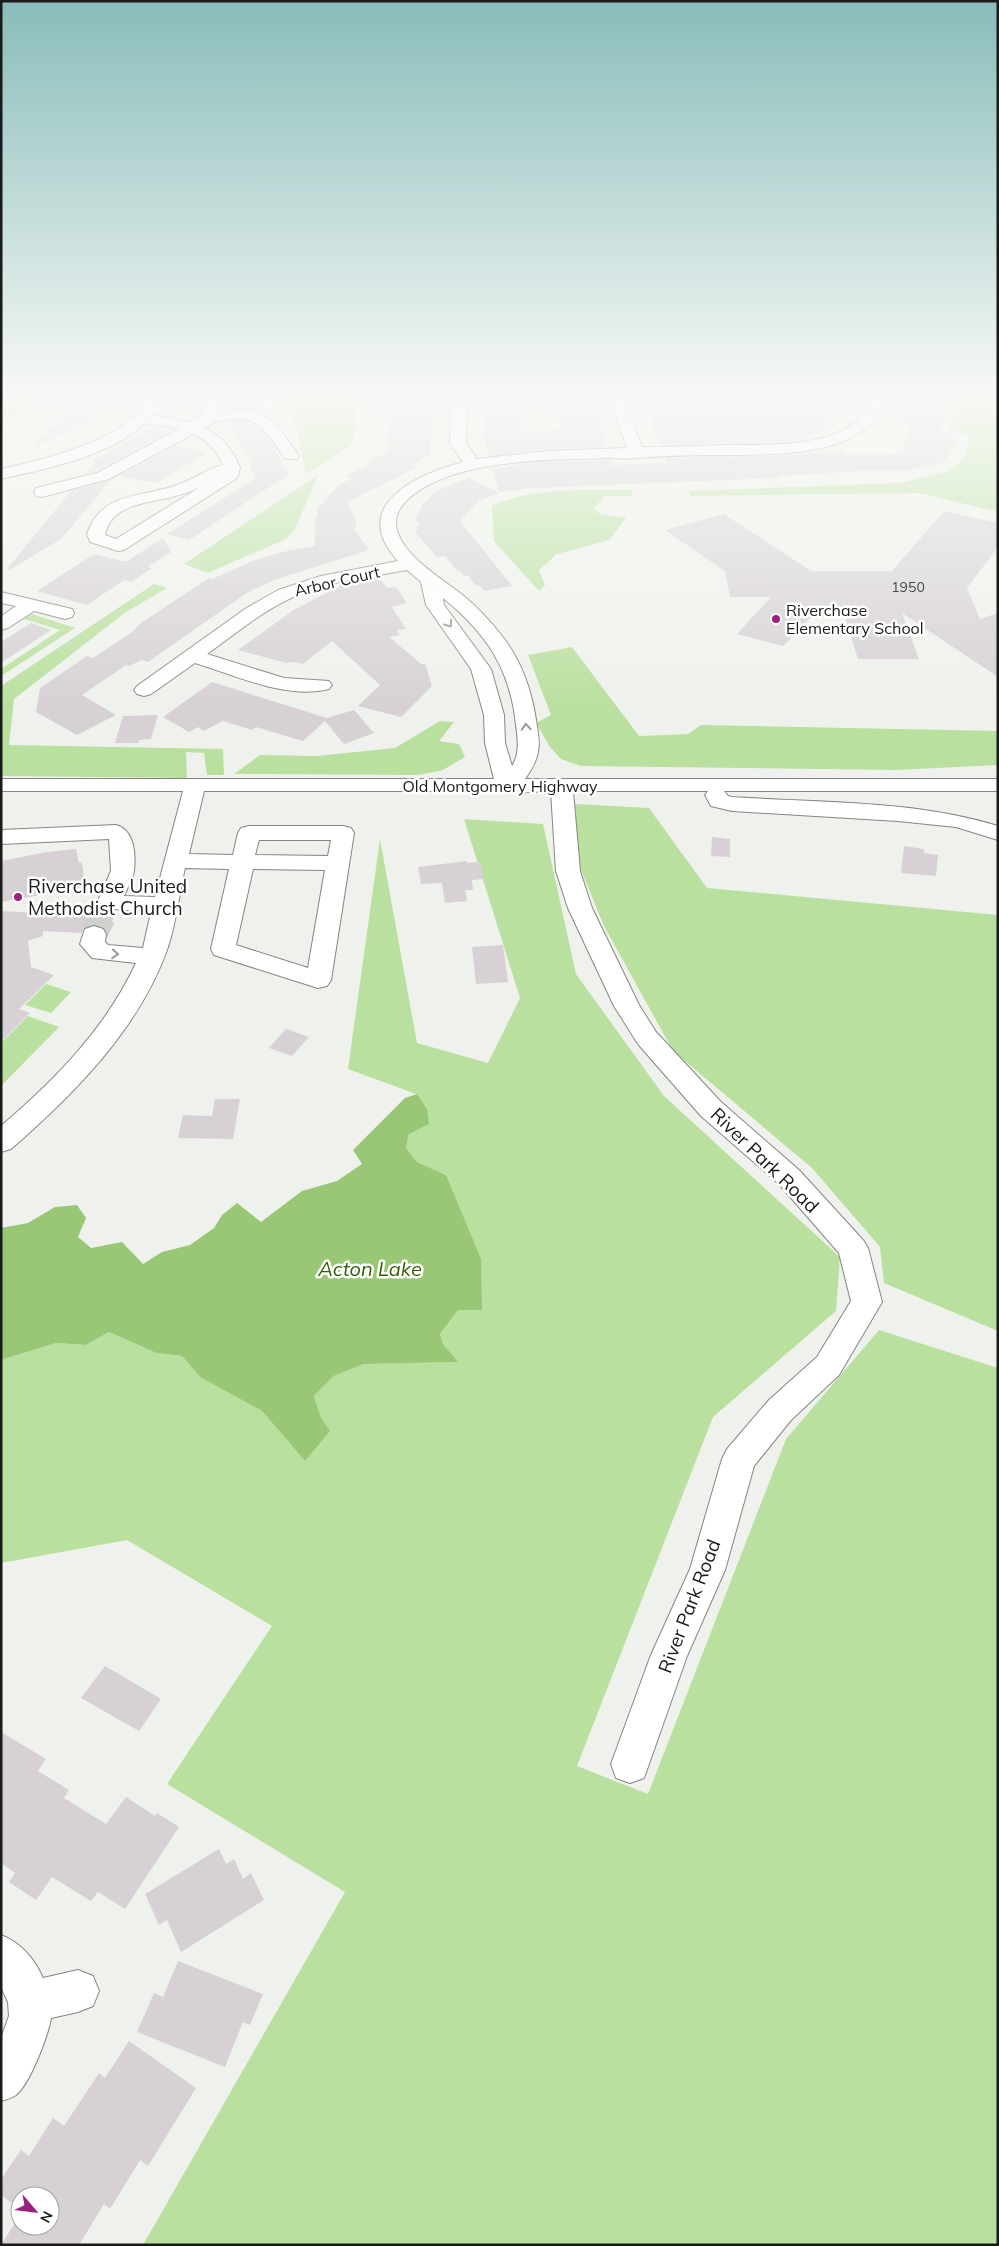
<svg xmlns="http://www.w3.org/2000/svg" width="999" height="2246" font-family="Mulish,sans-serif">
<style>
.green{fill:#bae09f}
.water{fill:#99c776}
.building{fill:#d7d1d5}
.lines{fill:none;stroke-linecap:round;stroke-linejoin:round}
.minor-tunnel{stroke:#cfd2cc;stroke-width:26;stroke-dasharray:26 13;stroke-linecap:butt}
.minor-casing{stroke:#838681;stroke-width:2}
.minor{fill:#fff;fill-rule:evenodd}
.oneway{stroke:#989898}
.poi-dot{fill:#9a227c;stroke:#fff;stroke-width:2}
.labels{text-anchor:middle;stroke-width:5;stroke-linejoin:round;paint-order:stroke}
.far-number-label{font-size:14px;fill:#484848}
.far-street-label{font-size:16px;fill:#191b19;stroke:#fff}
.far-poi-label{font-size:16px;fill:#191b19;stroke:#fff;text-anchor:start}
.poi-label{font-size:19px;fill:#191b19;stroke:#fff;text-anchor:start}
.street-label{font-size:19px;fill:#191b19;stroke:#fff}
.water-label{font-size:20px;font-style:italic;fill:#365f05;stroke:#fff}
</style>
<rect width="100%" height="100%" fill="#eff2ec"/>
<g class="green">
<polygon points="1,393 49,393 1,425"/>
<polygon points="281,393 360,393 353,444 306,474 297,431"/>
<polygon points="958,393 998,393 998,512 919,493 690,496 689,491 900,483 949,471 965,457 970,436 949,429"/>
<polygon points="318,475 295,529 286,539 208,573 184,564"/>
<path d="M632 490 631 496H605L594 508 600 514 626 518 609 540 557 554 539 570 545 585 539 591 494 541 492 506C534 486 586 491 632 490Z"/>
<polygon points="154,584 167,588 126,612 14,699 9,745 223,749 224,775 207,775 204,753 186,752 187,778 1,776 1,686"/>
<polygon points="32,614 75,628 1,676 1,669 60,630 24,619"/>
<polygon points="572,647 639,736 688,734 701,725 998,731 998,765 897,770 581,766 561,759 550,747 536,723 551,715 528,655"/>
<polygon points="440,721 454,722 439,741 459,744 465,757 443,770 419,775 234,774 260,755 316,756 395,748"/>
<polygon points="575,804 649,808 707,888 998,915 998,1331 884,1283 880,1247 812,1168 673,1051 604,926 579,865"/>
<polygon points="464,819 543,824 576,974 664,1096 840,1257 836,1311 713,1417 577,1766 648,1794 786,1439 879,1330 998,1368 998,2245 143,2245 345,1892 167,1784 272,1626 127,1540 1,1563 1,1360 56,1343 86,1345 109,1332 156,1353 182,1356 200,1377 262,1411 305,1461 321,1418 314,1396 334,1376 364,1364 457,1362 443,1344 440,1334 458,1310 446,1175 417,1162 406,1148 409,1134 427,1109 416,1094 348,1069 380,839 417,1043 488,1063 520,998"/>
<polygon points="46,984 71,992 51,1013 25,1005"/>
<polygon points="28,1016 59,1027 1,1086 1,1043"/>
</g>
<polygon class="water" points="417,1094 427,1109 429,1124 409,1134 406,1148 417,1162 446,1175 481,1259 482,1310 458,1310 440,1334 443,1344 458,1362 364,1364 334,1376 314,1396 321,1418 330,1431 305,1461 262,1411 200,1377 182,1356 156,1353 109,1332 86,1345 56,1343 1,1360 1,1228 28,1223 55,1207 77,1205 86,1218 78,1237 91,1248 122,1242 143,1264 162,1252 190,1245 214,1228 222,1215 237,1203 261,1222 302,1191 337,1181 362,1164 353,1150 405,1098"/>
<g class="building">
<polygon points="233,393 256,393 256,408 259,412 247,409 228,409 228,405 231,405 231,395 233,395"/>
<polygon points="378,393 407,393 407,401 412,401 413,405 419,405 420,414 435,414 429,455 412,465 417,467 348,502 357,524 354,529 369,550 274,580 248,592 148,662 142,660 129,666 126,665 82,695 116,715 77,735 36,712 40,688 87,656 93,658 132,632 141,623 209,578 212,579 255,560 282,552 315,546 315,519 319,512 315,512 338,486 351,478 346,476 370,464 371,462 368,461 389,451 385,449 393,444 386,442 393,411 378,410"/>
<polygon points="480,393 520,393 521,432 561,430 551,402 556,402 553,393 588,393 599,419 606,447 547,449 489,456 483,435 487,435 483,417 493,416"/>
<polygon points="756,393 788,393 804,411 810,393 870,393 869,396 822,419 834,423 800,440 775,442 660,445 645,402 705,400"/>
<polygon points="904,393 947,393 940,431 952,433 951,438 958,439 944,462 907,471 857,471 778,476 779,478 533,488 499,492 492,468 532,463 609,460 611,465 667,463 665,458 766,456 842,452 844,455 893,455 903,452 910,425 897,421"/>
<polygon points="72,407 92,408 88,421 36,446 34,443"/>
<polygon points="229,421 243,421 258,427 265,434 289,474 189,540 167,534 256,478 248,463 251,464"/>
<polygon points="152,428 169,432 96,471 86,474 95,462 92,461"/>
<polygon points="176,445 207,453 156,483 119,476"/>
<polygon points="469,478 499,493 479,501 460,521 512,586 484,591 480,586 475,585 468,575 464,576 460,571 456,570 447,558 444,556 437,557 415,532 420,522 415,520 423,504 437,490"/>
<polygon points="111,480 61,539 9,570 8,568 71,491"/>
<polygon points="944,511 998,523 998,547 967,588 980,619 998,613 998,677 902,613 919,659 858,659 845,617 811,617 783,646 737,634 771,597 730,597 725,571 665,530 724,514 811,571 892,571"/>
<polygon points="163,538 171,552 147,567 152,568 132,582 124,580 87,605 37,591 94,554 126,562"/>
<polygon points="378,577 387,588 396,587 407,603 392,607 406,629 397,630 400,635 389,637 421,664 425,664 432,686 401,717 358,706 380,685 332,641 303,664 294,662 286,663 238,650 295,609 346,583"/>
<polygon points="31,623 51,630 1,663 1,642"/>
<polygon points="212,682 327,718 354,710 374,733 344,744 325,721 303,741 256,727 252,730 223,721 204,731 198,727 189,732 163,717"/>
<polygon points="158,715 151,739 139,740 139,743 115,743 123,716"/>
<polygon points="712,837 730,839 730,857 711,856"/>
<polygon points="904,846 924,849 924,853 938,855 936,876 901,873"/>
<polygon points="76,849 79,863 81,862 83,867 84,887 1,902 1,861 47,852"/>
<polygon points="467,861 467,863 480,862 484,879 472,880 473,890 465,890 467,901 445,903 442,883 421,884 418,867"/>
<polygon points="1,911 114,917 107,933 104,927 93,924 84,927 82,933 43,931 43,936 28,941 31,967 54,975 19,1009 30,1013 1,1042"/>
<polygon points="503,945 508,982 476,984 472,947"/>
<polygon points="286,1029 309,1037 292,1056 269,1048"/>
<polygon points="215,1099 240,1099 233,1139 178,1138 183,1115 212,1116"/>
<polygon points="105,1666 161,1699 139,1731 81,1698"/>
<polygon points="1,1732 46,1759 38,1771 69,1790 64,1798 106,1824 126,1797 155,1816 157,1813 179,1827 125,1909 98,1892 91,1901 52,1877 36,1900 9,1882 15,1873 1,1863"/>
<polygon points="219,1849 226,1864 234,1859 243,1879 251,1873 264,1900 181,1952 167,1920 159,1925 145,1894"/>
<polygon points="178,1961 263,1994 250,2025 243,2022 225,2067 137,2032 154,1993 163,1997"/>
<polygon points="129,2041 196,2088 148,2166 140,2160 110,2209 104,2204 79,2245 1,2245 20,2215 20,2226 50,2226 50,2196 20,2196 20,2209 1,2195 1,2179 21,2150 29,2156 53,2118 64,2126 99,2073 105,2078"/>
</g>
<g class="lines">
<polyline class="minor-tunnel" points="94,934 103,917"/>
<g class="minor-casing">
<g id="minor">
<path d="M148 393H162L152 415 190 422 203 413V393H217L218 412C266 405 274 420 299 456L297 459H285C271 439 262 417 234 419 222 420 214 422 204 427 222 436 233 450 240 468L237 478 124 550 118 551 90 542 87 534C102 490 143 498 177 485 193 480 206 469 223 465 217 450 207 440 193 434L109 479 42 497 36 496 34 492 36 488 97 473 179 429 144 423C112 456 45 469 1 479V469C38 461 121 441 141 407 144 403 146 398 148 393ZM205 484 116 539 105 535C111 504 148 503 172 497 184 494 195 490 205 484Z"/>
<polygon points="258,393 272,393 274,408 271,411 261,411 258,408"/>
<path d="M436 393H453L467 405 466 443 477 459 547 451 627 448 607 393H649L642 397 623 398 642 447C669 447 696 446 723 445 764 444 825 449 858 420 866 413 869 403 872 393H886C882 407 877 420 865 429 829 456 775 454 733 455 701 455 669 455 639 458 630 459 619 458 609 458 552 460 451 458 407 500 369 537 440 577 464 596 478 608 491 622 502 636 520 659 530 685 535 714 540 743 543 754 525 779H998V791H724L728 796 732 797C820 803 913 800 998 826V840L956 827 898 821 732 811 711 806 705 795 708 791H573L580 871 592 908 639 1005 656 1032 721 1102 799 1170 863 1240 868 1248 882 1302 839 1375 791 1420 754 1466 725 1570 687 1656 649 1764 644 1778 630 1783 616 1778 611 1764 651 1655 690 1569 722 1459 727 1449 769 1400 817 1357 851 1301 839 1253 779 1184 701 1116 638 1044 614 1006 568 908 556 871 551 791C537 791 511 795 499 791H204L189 854 233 855 238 833 241 828 249 826H343L351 828 354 833 331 980 327 986 318 988 214 955 211 949 229 869 185 868C179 894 176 925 167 950 138 1030 74 1094 11 1149L1 1152V1126C55 1080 106 1028 136 963L92 958 80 944 85 929 94 926 103 929 106 934 105 942 108 945 143 948 151 912 101 908 97 903 111 871 109 839 1 844V830L116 825C134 830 136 853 134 870 134 878 127 888 124 896L155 897 183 791H1V779H494L485 743 484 715 471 669 426 605 421 582 407 570C369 577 326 581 291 598 261 612 234 635 207 654L284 678 329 681 332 685 329 689C287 700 235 675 195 663L151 694 144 696 137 694 134 690 137 686 245 609 278 590 321 576 398 561C348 506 415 475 463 462L450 443 451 406 438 397ZM443 598C486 633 510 668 516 725 518 739 520 754 512 766L505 743 504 715 491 669 444 605ZM259 840H331L328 856 255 855ZM253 869 325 870 308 968 236 945Z"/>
<polygon points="1,592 72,609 74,613 72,617 65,619 34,611 8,628 1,630 1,616 16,606 1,603"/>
<path d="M1 1935C21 1943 34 1958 43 1978L78 1970 93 1976 99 1991 93 2006 78 2012 51 2018C48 2036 30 2084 16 2095 12 2098 6 2099 1 2101V2038L9 2016 8 2002 1 1987Z"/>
</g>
</g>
<use href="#minor" class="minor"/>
</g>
<defs><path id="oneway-chevron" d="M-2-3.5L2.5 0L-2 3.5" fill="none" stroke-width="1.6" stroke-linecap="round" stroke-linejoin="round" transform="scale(1.25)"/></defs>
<g class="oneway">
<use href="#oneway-chevron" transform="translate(449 624) rotate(54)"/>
<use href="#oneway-chevron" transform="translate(526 727) rotate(-94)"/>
<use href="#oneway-chevron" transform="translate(115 954) rotate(5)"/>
</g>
<linearGradient id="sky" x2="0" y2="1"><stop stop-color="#88bcba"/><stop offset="0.56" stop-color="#f8f9f6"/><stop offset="1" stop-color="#f8f9f6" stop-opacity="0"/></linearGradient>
<rect width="999" height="707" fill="url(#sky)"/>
<g class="poi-dot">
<circle cx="776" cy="619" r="5"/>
<circle cx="18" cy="897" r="5"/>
</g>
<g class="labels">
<g class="far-number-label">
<text x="908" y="592">1950</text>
</g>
<g class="far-street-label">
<text transform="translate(337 581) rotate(-13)" y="6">Arbor Court</text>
<text x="500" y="792">Old Montgomery Highway</text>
</g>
<g class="far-poi-label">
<text x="786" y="616">Riverchase<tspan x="786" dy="18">Elementary School</tspan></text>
</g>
<g class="poi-label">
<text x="28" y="893">Riverchase United<tspan x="28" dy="22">Methodist Church</tspan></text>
</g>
<g class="street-label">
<text transform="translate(765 1160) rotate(44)" y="7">River Park Road</text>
<text transform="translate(689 1606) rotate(-69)" y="7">River Park Road</text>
</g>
<g class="water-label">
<text x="370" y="1276">Acton Lake</text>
</g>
</g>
<rect width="999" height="2246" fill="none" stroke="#191b19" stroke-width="5"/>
<g transform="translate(35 2211) rotate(118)"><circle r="24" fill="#ffffff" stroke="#a3a4a3"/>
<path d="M0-4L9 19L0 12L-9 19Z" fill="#9a227c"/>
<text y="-8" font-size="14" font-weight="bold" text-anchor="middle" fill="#191b19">N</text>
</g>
</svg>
